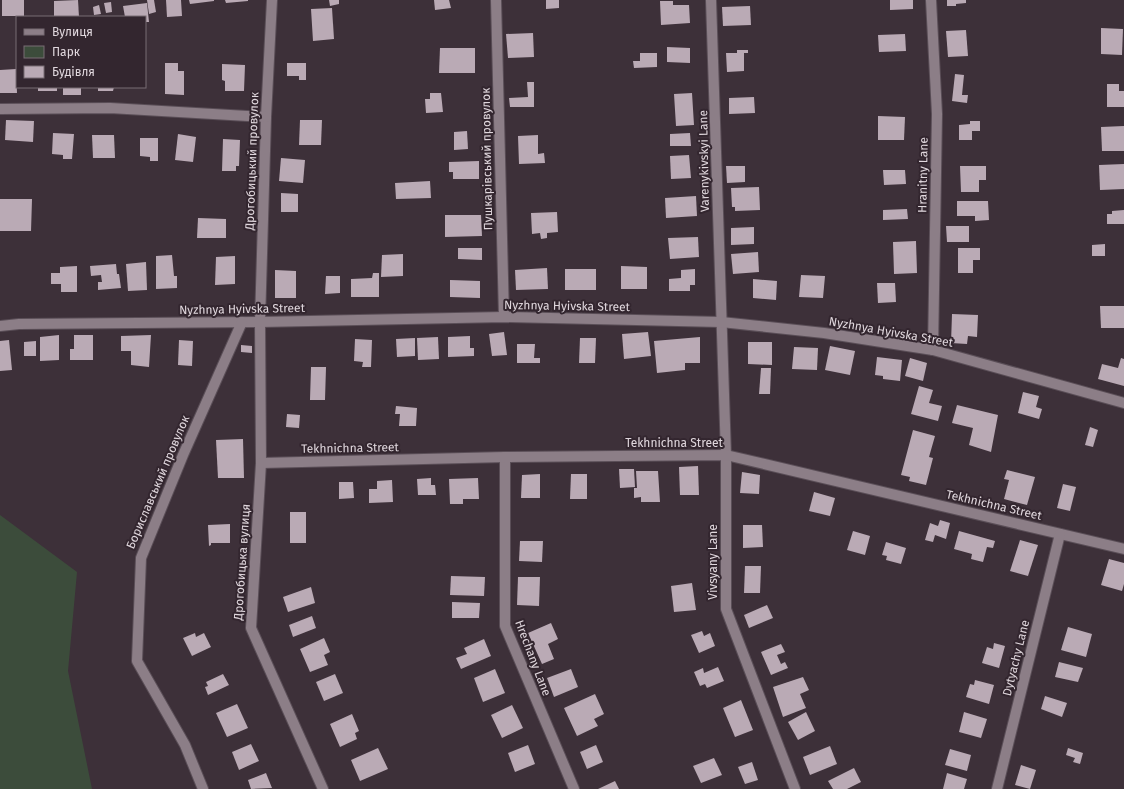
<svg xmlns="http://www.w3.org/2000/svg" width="1124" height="789" font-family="'Fira Sans',sans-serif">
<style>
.green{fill:#3c4c3b}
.building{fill:#baaab5}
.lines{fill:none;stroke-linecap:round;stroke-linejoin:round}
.minor-casing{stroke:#5a4e57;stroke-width:12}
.minor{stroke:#8c7e87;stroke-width:10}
.labels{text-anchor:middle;stroke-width:4;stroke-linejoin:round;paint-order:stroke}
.street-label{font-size:12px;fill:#e0d7dd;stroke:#33262f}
</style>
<rect width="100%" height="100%" fill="#3d3039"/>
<polygon class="green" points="0,515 77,572 68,671 92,789 0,789"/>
<g class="building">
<rect x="2" y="0" width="22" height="16"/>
<polygon points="78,0 79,17 54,17 54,1"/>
<polygon points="147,0 154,0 156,12 149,14"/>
<polygon points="166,0 181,0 182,16 167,17"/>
<polygon points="189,0 214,0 214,1 190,4"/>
<polygon points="225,0 248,0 248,1 226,3"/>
<polygon points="329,0 339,0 339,4 330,6"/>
<polygon points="434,0 449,0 451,8 435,10"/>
<polygon points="546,0 559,0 559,8 546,9"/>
<polygon points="890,0 913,0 913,9 890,10"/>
<polygon points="947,0 966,0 966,3 956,4 956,6 947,6"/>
<polygon points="660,1 673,1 673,5 689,5 690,23 661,25"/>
<polygon points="111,2 112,12 106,13 104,3"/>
<polygon points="147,3 149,22 145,22 145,17 125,17 123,6"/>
<polygon points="99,5 101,14 94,15 93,7"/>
<polygon points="750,6 751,25 723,26 722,7"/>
<polygon points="332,8 334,39 313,41 311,9"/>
<polygon points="1101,28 1123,29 1122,55 1101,54"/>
<polygon points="966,30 968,56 948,57 946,31"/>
<polygon points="533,33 534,57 508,58 506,34"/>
<polygon points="905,34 906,51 879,52 878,35"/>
<polygon points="667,47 690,48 690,63 667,62"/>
<polygon points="440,48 475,48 475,73 439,73"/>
<polygon points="737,50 748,50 748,53 744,53 744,71 727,72 726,53 737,53"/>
<polygon points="640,53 657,53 657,67 634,68 633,61 640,61"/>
<polygon points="165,63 178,63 178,71 184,71 184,95 165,94"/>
<polygon points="287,63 306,63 306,80 299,80 299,76 287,76"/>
<polygon points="222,64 245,65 244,91 225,91 225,81 222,80"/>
<polygon points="16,69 17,93 0,93 0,70"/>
<polygon points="955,74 964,75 962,95 968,95 967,103 952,101"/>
<polygon points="527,82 534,82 534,107 510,107 509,98 528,97"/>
<polygon points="1107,84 1119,84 1119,91 1124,91 1124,107 1107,107"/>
<rect x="38" y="87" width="19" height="4"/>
<rect x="63" y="87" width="18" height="8"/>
<polygon points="98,87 114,87 113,91 98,91"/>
<polygon points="430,93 441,93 443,112 426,113 425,99 430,99"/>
<polygon points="692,93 694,125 676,126 674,94"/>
<polygon points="754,97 755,113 729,114 729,98"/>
<polygon points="878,116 905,117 904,140 878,140"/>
<polygon points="6,120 34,121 33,142 5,140"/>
<polygon points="300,120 322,120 321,145 299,145"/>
<polygon points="970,121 980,121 980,131 972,131 972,140 959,140 959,125 970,124"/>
<polygon points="1124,126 1124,151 1102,151 1101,127"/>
<polygon points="467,131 468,149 454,150 454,132"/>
<polygon points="53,133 74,134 72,159 63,159 63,155 52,154"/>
<polygon points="690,133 691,146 670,146 670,134"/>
<polygon points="178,134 196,137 193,162 175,160"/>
<polygon points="92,135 114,135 115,158 93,158"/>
<polygon points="538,135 538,154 544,153 545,163 519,164 518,136"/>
<polygon points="140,138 158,138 158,161 150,161 150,157 140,156"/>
<polygon points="223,139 240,140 239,166 236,166 236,171 222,171"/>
<polygon points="689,155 691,178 671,179 670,156"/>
<polygon points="281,158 305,160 303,183 279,181"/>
<polygon points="479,161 479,179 453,179 453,172 449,172 449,162"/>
<polygon points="1124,164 1124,189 1100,190 1099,165"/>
<polygon points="726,166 745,166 745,182 727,183"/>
<polygon points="960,166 986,166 986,180 979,180 979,192 961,192"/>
<polygon points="883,170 905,170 906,184 884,185"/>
<polygon points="430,181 431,198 396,199 395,183"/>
<polygon points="759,187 760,210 735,211 735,207 732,207 731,188"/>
<polygon points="281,193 298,194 298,212 281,212"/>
<polygon points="696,196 697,216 666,218 665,198"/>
<polygon points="0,199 32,199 31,231 0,231"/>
<polygon points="957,201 988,201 989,220 975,221 975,216 957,216"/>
<polygon points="907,209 908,219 883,220 883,210"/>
<polygon points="1124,210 1124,224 1107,224 1107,214 1112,214 1112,211"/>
<polygon points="557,212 558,232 547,233 547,238 541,239 540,233 532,234 531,213"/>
<polygon points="445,215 481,215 482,236 445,237"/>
<polygon points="198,218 226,219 226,238 197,238"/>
<polygon points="946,226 969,226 969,242 947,242"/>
<polygon points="754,227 754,244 731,245 731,228"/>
<polygon points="698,237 699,257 670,259 668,238"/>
<polygon points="916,241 917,273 894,274 893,242"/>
<polygon points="1105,244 1105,256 1092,256 1092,245"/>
<polygon points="458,248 482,248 482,260 458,259"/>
<polygon points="958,248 980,248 980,260 973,260 973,273 958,273"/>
<polygon points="758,252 759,272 733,274 731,254"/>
<polygon points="403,254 403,276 381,277 382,255"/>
<polygon points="172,255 174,276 177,276 177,288 156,289 156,256"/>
<polygon points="235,256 235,284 215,285 216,257"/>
<polygon points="146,262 147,290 128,291 126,264"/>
<polygon points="116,264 117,274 119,274 121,288 98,290 98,282 102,282 101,275 91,276 90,266"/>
<polygon points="77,266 77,292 61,292 61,284 51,284 51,273 60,273 60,267"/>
<polygon points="621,266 647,267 647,289 621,289"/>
<polygon points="547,268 548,289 516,290 515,270"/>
<rect x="565" y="269" width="31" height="21"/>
<polygon points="695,269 695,285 690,285 690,291 669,291 669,279 681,278 681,270"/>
<polygon points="275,270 296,271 296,298 275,298"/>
<polygon points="373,273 379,273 379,297 351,297 351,279 372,278"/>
<polygon points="801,275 825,276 823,298 799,297"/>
<polygon points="326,276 340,276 340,293 325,294"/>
<polygon points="753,279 777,281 776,300 753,298"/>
<polygon points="450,280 480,281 480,298 450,297"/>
<polygon points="877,283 895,283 896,302 878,303"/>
<polygon points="1100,306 1124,306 1124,328 1101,328"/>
<polygon points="952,314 978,315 977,337 968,336 967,344 951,343"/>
<polygon points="504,332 507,355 492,356 489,334"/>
<polygon points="648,332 651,356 624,359 622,334"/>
<polygon points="59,335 59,360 40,361 40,337"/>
<polygon points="74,335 93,335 93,360 70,360 70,349 74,349"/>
<polygon points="151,335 149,367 131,365 131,351 121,351 121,336"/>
<polygon points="470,336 470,348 474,348 474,356 448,357 448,337"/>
<polygon points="438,337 439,359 418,360 417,338"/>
<polygon points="700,337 700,363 685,363 685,370 657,373 654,341"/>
<polygon points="415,338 415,356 397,357 396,339"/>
<polygon points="580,338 596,338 595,363 579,363"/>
<polygon points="355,339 372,340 371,367 362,367 363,362 354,361"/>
<polygon points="9,340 12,370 0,371 0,341"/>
<polygon points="179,340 193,341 192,366 178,365"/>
<polygon points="36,341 36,356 24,356 24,342"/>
<polygon points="748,342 772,342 772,365 748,364"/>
<polygon points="517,344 535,344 534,358 540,358 540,363 517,363"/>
<polygon points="241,345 252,346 252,353 241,352"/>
<polygon points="830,346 855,351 850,375 825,370"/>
<polygon points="794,347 818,348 817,370 792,369"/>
<polygon points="877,357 902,360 900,381 883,379 883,376 875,375"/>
<polygon points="910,358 927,363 923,381 905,376"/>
<polygon points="1121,358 1124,359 1124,386 1098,379 1102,364 1118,368"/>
<polygon points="311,367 326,367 325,400 310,400"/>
<polygon points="761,368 771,368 770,394 759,394"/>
<polygon points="919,386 933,390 929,403 942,406 938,421 911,414"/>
<polygon points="1023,392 1039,396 1036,407 1042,409 1039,419 1018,413"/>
<polygon points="957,405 998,415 991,452 969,445 973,428 952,423"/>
<polygon points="396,406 417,408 416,426 399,426 400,414 395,414"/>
<polygon points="287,414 300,415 299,428 286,427"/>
<polygon points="1090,427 1098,430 1093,447 1085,445"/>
<polygon points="913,430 935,436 929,457 933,458 926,485 909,481 910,477 901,475"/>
<polygon points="243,439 244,478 218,478 216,440"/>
<polygon points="698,466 699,495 680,495 679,467"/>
<polygon points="619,469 634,469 635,487 620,488"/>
<polygon points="1007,470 1035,477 1027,505 1004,499 1009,480 1004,479"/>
<polygon points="636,471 658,471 660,502 641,502 641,497 634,498 634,488 637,488"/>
<polygon points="742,472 760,475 759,494 740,493"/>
<polygon points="540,474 540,498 521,498 522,475"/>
<polygon points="571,474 587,474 587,499 570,499"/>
<polygon points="431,478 431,485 435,485 436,495 418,495 417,479"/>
<polygon points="478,478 479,499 463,499 463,504 450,504 449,479"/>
<polygon points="392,480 393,502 369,503 369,489 377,489 377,481"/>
<polygon points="339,482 353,482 354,498 339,499"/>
<polygon points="1063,484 1076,487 1070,511 1057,508"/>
<polygon points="814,492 835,498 830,516 809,511"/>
<rect x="290" y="512" width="16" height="31"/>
<polygon points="940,520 950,523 946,539 935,535 933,542 925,540 930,523 938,526"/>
<polygon points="230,524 230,543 211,543 211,545 209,546 208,525"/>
<polygon points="743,525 762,525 763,547 743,548"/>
<polygon points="853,531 870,536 865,555 847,550"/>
<polygon points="959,531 995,541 993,548 987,547 983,562 971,559 972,554 954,549"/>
<polygon points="1020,540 1038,545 1028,576 1010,571"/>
<polygon points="520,541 543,541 542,562 519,561"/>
<polygon points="886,542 906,548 901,564 886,560 887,556 882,555"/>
<polygon points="1109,559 1124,563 1124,584 1122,591 1101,585"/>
<polygon points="745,566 761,566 760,593 744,593"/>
<polygon points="451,576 485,577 484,596 450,595"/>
<polygon points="518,577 540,577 539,606 517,605"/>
<polygon points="692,583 696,610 674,612 671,586"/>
<polygon points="311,587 315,603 288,612 283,597"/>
<polygon points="452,602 480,603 479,618 452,618"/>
<polygon points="767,605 773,618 749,628 744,615"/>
<polygon points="312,616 316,628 293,637 289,625"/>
<polygon points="551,623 558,639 548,644 554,659 542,664 528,633"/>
<polygon points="1068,627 1092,634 1086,657 1061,650"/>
<polygon points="702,631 704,636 710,633 715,646 699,653 691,635"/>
<polygon points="195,633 196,637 204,633 211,647 192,656 183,638"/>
<polygon points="324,638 330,652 324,655 328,665 310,672 300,649"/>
<polygon points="484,639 491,656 461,669 456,658 467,654 464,648"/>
<polygon points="994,643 1005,646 999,668 982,663 987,647 993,649"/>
<polygon points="781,644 785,652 777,655 781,664 785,662 788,668 771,675 761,652"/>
<polygon points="1059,662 1083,668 1078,682 1055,677"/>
<polygon points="718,667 724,681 707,688 705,684 700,686 694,672 703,668 704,673"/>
<polygon points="495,669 505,693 483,702 474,678"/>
<polygon points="571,669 578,687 554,697 547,678"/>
<polygon points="223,674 229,685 208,695 205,687 208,686 206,682"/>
<polygon points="335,674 343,693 324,701 316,682"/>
<polygon points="803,677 809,690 800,694 806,708 783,717 773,687"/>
<polygon points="975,680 994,685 989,704 966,697 970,684 974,685"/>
<polygon points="595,694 604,714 594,719 598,726 577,736 564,708"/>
<polygon points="1045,696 1067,703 1062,717 1041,709"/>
<polygon points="741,700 753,730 735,737 723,708"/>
<polygon points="237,704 248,728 227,737 216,713"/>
<polygon points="512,705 523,728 502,738 491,715"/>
<polygon points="806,712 815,731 798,740 788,722"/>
<polygon points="964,712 987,719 981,738 959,732"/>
<polygon points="352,714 359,731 355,733 357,739 340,747 330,724"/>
<polygon points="251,744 259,761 239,770 232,752"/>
<polygon points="528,745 535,764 515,772 508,753"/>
<polygon points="596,745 603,762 587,769 580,752"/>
<polygon points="830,746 837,764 810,775 803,757"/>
<polygon points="378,748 388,769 360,781 351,760"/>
<polygon points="1068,748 1083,753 1080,764 1073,762 1075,758 1066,755"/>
<polygon points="950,749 971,755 967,771 945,765"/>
<polygon points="714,758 722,775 701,783 693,766"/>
<polygon points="752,762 758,780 745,784 738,767"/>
<polygon points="1021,765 1036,770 1030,789 1015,785"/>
<polygon points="854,768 861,782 847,789 833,789 828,781"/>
<polygon points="266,773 272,788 251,789 248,780"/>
<polygon points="947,773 967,779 964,789 943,789"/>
<polygon points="615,781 619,789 598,789"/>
</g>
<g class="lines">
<g class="minor-casing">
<g id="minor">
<polyline points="272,0 266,117 260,322 261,463 251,628 323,789"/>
<polyline points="496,0 504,317"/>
<polyline points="711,0 726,455 726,609 795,789"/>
<polyline points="931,0 937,114 933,350"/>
<polyline points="0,109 110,108 266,117"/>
<polyline points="0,326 19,324 260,322 504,317 721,322 824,333 933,350 1124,403"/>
<polyline points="505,457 505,626 574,789"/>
<polyline points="261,463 505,457 726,455 1124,549"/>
<polyline points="203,789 185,745 137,661 141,558 183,455 242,322"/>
<polyline points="997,789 1060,534"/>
</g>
</g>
<use href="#minor" class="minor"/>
</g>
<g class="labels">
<g class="street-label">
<text transform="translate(487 159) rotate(-91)" y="4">Пушкарівський провулок</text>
<text transform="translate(252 161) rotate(-88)" y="4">Дрогобицький провулок</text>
<text transform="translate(704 161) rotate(-91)" y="4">Varenykivskyi Lane</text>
<text transform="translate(923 175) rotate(-89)" y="4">Hranitny Lane</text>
<text transform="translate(567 306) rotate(1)" y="4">Nyzhnya Hyivska Street</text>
<text transform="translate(242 309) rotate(-1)" y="4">Nyzhnya Hyivska Street</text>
<text transform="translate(891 332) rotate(10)" y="4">Nyzhnya Hyivska Street</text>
<text x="674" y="447">Tekhnichna Street</text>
<text transform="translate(350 448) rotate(-1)" y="4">Tekhnichna Street</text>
<text transform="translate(158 482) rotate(-67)" y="4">Бориславський провулок</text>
<text transform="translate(994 505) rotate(13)" y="4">Tekhnichna Street</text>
<text transform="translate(242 562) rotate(-86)" y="4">Дрогобицька вулиця</text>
<text transform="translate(713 562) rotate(-90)" y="4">Vivsyany Lane</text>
<text transform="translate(533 658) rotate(69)" y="4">Hrechany Lane</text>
<text transform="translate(1016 658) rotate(-76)" y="4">Dytyachy Lane</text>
</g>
</g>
<rect x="16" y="16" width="130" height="72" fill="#33262f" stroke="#786d75"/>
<rect x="24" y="29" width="20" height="6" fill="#8c7e87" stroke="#786d75"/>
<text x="52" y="36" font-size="12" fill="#e0d7dd">Вулиця</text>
<rect x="24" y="46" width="20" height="12" fill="#3c4c3b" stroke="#786d75"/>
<text x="52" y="56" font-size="12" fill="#e0d7dd">Парк</text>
<rect x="24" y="66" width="20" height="12" fill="#baaab5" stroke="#786d75"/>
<text x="52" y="76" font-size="12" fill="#e0d7dd">Будівля</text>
</svg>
